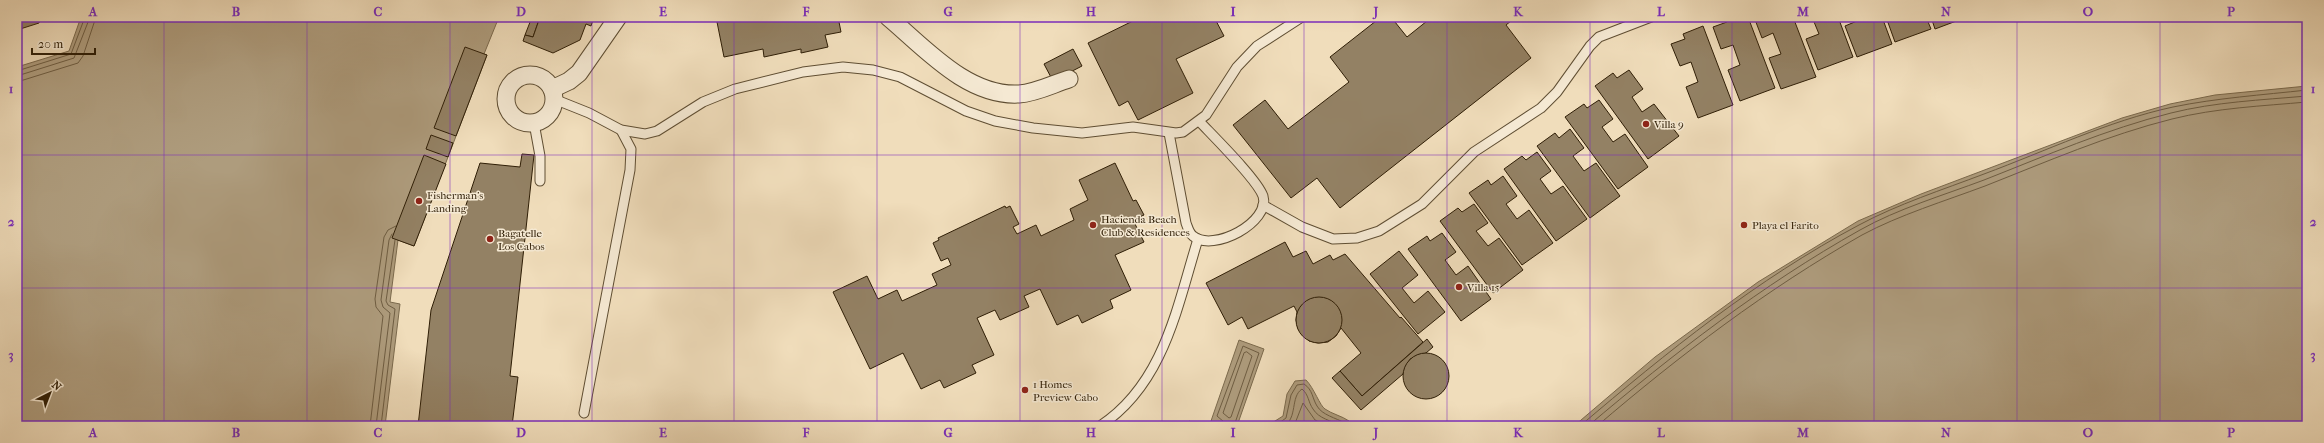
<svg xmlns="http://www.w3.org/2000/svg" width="2324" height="443" font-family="'IM FELL French Canon',serif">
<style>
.water{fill:#ae9c7d;stroke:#7b6a4d}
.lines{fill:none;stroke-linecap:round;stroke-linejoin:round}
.shore{stroke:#6e5d42;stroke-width:1}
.building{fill:#938164;stroke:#2f1e06}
.service-casing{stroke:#5f4e33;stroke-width:11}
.minor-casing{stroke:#5f4e33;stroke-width:19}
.service{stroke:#f5e9d3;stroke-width:9}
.minor{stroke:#f5e9d3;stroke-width:17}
.grid{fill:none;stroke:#7b2cbf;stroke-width:1;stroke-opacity:0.55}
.poi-dot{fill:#8f2418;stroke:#f5e9d3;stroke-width:1.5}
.labels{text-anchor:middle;stroke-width:3;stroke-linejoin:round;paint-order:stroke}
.poi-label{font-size:11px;fill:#2f1e06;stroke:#f5e9d3;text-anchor:start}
.neatline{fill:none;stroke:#7b2cbf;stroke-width:1.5}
.grid-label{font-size:13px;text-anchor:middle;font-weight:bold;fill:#7b2cbf}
</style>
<rect width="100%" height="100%" fill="#f0ddbb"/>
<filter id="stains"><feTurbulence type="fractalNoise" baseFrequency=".005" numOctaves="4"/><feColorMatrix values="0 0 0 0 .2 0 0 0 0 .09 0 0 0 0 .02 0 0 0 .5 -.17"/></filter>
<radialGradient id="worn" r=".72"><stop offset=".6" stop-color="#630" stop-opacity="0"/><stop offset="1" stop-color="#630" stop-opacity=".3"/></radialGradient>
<g class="water">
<polygon points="81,17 499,17 484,54 487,55 414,246 398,240 390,302 400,304 385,426 17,426 17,67 69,51"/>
<polygon points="2307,86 2307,426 1574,426 1655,357 1758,282 1858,221 1921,194 2122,118 2170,104 2215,95"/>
<polygon points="1239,340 1264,349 1237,426 1227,426 1211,421"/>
<path d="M1306 380C1314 388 1320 406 1325 409 1332 414 1342 416 1349 421L1350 426H1267L1283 416 1287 394 1295 381Z"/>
</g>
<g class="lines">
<g class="shore">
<polyline points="17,71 71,54 85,17"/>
<polyline points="17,76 74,58 90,17"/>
<polyline points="17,82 78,63 83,56 96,17"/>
<polygon points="1247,352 1252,356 1231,417 1229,418 1223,413 1244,353"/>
<polyline points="370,426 383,316 376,307 375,299 384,237 388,230 396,226"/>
<polyline points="376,426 390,313 383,307 381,300 389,240 392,234"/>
<polyline points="381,426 395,309 388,305 386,301 395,240"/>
<polyline points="1226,426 1224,422 1217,416 1243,346 1259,353 1234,426"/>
<path d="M1275 426 1286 418 1291 395 1297 385 1304 384C1313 390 1312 398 1317 406 1322 415 1336 418 1345 423L1346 426"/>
<path d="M1284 426C1298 418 1290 397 1302 389 1309 395 1308 402 1313 409 1319 419 1331 420 1340 426"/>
<polyline points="1294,426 1303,403 1315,420 1327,426"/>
<path d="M1580 426C1667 352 1757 279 1859 225 1898 204 1942 190 1984 174 2046 151 2108 121 2173 107 2217 98 2262 95 2307 90"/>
<path d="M1588 426C1673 354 1762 285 1860 230 1897 209 1944 195 1984 180 2045 156 2107 129 2171 113 2215 102 2261 100 2307 96"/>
<path d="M1597 426C1680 355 1767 289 1862 235 1899 215 1945 201 1985 186 2046 162 2108 135 2172 119 2216 108 2262 106 2307 102"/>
</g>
</g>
<g class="building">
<polygon points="17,17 41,17 39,23 17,30"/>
<polygon points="532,17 540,17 533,37 525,35"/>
<polygon points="540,17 594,17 591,26 586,24 580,40 553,53 523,41 525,35 533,37"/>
<polygon points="716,17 838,17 841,32 825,35 828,47 801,53 801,49 764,57 763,49 724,57"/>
<polygon points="1141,17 1214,17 1224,36 1176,59 1193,93 1138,120 1128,101 1119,106 1088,43"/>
<polygon points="1381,17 1391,17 1407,37 1432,17 1516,17 1506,25 1531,58 1340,208 1317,178 1291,198 1233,125 1265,100 1288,129 1349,82 1330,57"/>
<polygon points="1725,17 1748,17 1775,88 1740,101 1728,70 1740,65 1733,45 1721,49 1713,27 1727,22"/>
<polygon points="1754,17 1793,17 1816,77 1781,89 1769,58 1781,54 1773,33 1762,38"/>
<polygon points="1812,17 1838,17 1853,57 1818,70 1806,39 1819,34"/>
<polygon points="1856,17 1882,17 1892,44 1857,57 1845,26 1857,21"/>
<polygon points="1886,17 1926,17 1931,29 1895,42"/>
<polygon points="1931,17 1967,17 1935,29"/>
<polygon points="1703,26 1733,105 1698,118 1686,87 1698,82 1691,62 1680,66 1671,44 1685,39 1683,34"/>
<polygon points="465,47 487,55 456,136 434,128"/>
<polygon points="1073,49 1082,66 1053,81 1044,64"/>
<polygon points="1629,70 1643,89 1632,97 1642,112 1654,104 1679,136 1648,159 1595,86 1613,73 1617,78"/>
<polygon points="1599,100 1613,119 1602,127 1613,142 1625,134 1648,167 1618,189 1565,117 1584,104 1587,108"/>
<polygon points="1570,129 1584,148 1573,156 1584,171 1596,163 1620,196 1590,218 1537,146 1555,133 1559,138"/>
<polygon points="431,135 453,143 448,157 426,149"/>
<polygon points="1537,152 1551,171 1540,179 1551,194 1563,186 1587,219 1556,241 1504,169 1522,156 1526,160"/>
<polygon points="522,154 534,155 510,376 518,377 512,426 418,426 431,310 480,163 520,167"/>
<polygon points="424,155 446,164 414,246 392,238"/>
<polygon points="1115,163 1133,201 1136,200 1144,215 1133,220 1144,242 1115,255 1131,290 1110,300 1113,308 1082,323 1078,315 1057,325 1040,289 1024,296 1029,307 1000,320 995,310 977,318 994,355 972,365 976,373 944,388 940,380 921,389 903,353 870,369 833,292 867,276 878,299 897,290 902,301 937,285 932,274 951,265 948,258 941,261 933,243 939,240 938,238 1005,206 1006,208 1010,206 1019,224 1013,227 1017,234 1036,225 1041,236 1074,220 1070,209 1088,200 1079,180"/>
<polygon points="1503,176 1517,196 1506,204 1517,219 1529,210 1553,243 1522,265 1469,193 1488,180 1491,185"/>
<polygon points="1474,204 1488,223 1476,231 1488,246 1499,238 1523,270 1493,293 1440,221 1458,208 1462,212"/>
<polygon points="1442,233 1456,252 1445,260 1456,275 1468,266 1491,299 1461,321 1408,249 1427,236 1430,241"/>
<polygon points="1285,242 1293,257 1306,251 1313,264 1330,255 1333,260 1345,254 1400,318 1401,317 1423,342 1362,396 1340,371 1361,353 1341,328 1336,336 1328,342 1318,343 1309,341 1298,329 1296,320 1297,312 1294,306 1248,329 1242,317 1228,325 1206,283"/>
<polygon points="1399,251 1418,275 1402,288 1414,303 1428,291 1445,312 1418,334 1370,274"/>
<circle cx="1319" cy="320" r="23"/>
<polygon points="1427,339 1433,347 1426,353 1410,359 1403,374 1361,410 1332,378 1340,371 1362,396"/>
<circle cx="1426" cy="376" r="23"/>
<polygon points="1190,421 1194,426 1183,426"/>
</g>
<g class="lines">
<g class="service-casing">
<g id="service">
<polyline points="554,99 589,113 621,130 645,134 657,131 703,102 735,89 803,72 843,67 873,70 900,77 966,111 995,121 1033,128 1082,133 1133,127 1176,133 1183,132 1206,115 1237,67 1257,46 1302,17"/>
<polyline points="534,123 540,156 540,181"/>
<path d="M1169 133 1186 223C1188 228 1189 233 1193 236 1213 253 1271 222 1263 196 1257 179 1213 136 1199 121"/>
<polyline points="1263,205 1302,227 1333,239 1357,238 1379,231 1422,204 1474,152 1541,108 1557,92 1590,46 1599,37 1651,17"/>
<polyline points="584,413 630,170 631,149 621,130"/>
<path d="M1100 426C1164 384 1177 307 1198 239"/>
</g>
</g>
<g class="minor-casing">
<g id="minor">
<path d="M888 17C924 47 967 97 1019 94 1036 93 1053 84 1069 79"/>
<circle cx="530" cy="99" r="24"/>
<polyline points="552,89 569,81 579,73 618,17"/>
</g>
</g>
<use href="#service" class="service"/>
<use href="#minor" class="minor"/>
</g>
<path class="grid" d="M164 17V426M307 17V426M450 17V426M592 17V426M734 17V426M877 17V426M1020 17V426M1162 17V426M1304 17V426M1447 17V426M1590 17V426M1732 17V426M1874 17V426M2017 17V426M2160 17V426M17 155H2307M17 288H2307"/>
<g class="poi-dot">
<circle cx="1646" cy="124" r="4"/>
<circle cx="419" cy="201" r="4"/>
<circle cx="1093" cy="225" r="4"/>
<circle cx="1744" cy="225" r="4"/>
<circle cx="490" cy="239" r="4"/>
<circle cx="1459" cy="287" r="4"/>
<circle cx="1025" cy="390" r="4"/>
</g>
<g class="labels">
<g class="poi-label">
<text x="1654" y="128">Villa 9</text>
<text x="427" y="199">Fisherman’s<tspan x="427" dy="13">Landing</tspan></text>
<text x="1101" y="223">Hacienda Beach<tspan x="1101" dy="13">Club &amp; Residences</tspan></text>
<text x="1752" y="229">Playa el Farito</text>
<text x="498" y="237">Bagatelle<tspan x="498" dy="13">Los Cabos</tspan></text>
<text x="1467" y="291">Villa 15</text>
<text x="1033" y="388">1 Homes<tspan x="1033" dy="13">Preview Cabo</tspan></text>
</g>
</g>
<rect width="2324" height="443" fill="none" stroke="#f0ddbb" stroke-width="44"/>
<g transform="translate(50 393) rotate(42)" stroke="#f5e9d3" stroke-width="3" paint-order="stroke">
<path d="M0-3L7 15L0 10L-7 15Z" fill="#2f1e06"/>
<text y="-6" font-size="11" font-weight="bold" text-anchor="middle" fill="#2f1e06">N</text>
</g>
<path d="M32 48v6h63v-6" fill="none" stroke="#2f1e06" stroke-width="2"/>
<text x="38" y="48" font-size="12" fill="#2f1e06" stroke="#f5e9d3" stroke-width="3" paint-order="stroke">20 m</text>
<rect x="22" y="22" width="2280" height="399" class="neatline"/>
<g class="grid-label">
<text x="93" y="16">A</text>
<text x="236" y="16">B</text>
<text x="378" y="16">C</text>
<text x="521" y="16">D</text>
<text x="663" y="16">E</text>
<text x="806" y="16">F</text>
<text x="948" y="16">G</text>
<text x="1091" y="16">H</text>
<text x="1233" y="16">I</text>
<text x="1376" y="16">J</text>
<text x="1518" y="16">K</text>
<text x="1661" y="16">L</text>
<text x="1803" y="16">M</text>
<text x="1946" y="16">N</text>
<text x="2088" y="16">O</text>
<text x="2231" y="16">P</text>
<text x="11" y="93">1</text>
<text x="2313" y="93">1</text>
<text x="11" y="226">2</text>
<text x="2313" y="226">2</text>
<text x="11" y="359">3</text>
<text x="2313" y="359">3</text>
<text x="93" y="437">A</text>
<text x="236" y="437">B</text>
<text x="378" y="437">C</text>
<text x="521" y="437">D</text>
<text x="663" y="437">E</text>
<text x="806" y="437">F</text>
<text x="948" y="437">G</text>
<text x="1091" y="437">H</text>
<text x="1233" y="437">I</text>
<text x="1376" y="437">J</text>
<text x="1518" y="437">K</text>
<text x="1661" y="437">L</text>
<text x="1803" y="437">M</text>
<text x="1946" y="437">N</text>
<text x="2088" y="437">O</text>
<text x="2231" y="437">P</text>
</g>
<rect width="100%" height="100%" filter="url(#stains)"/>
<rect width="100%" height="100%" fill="url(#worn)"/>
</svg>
